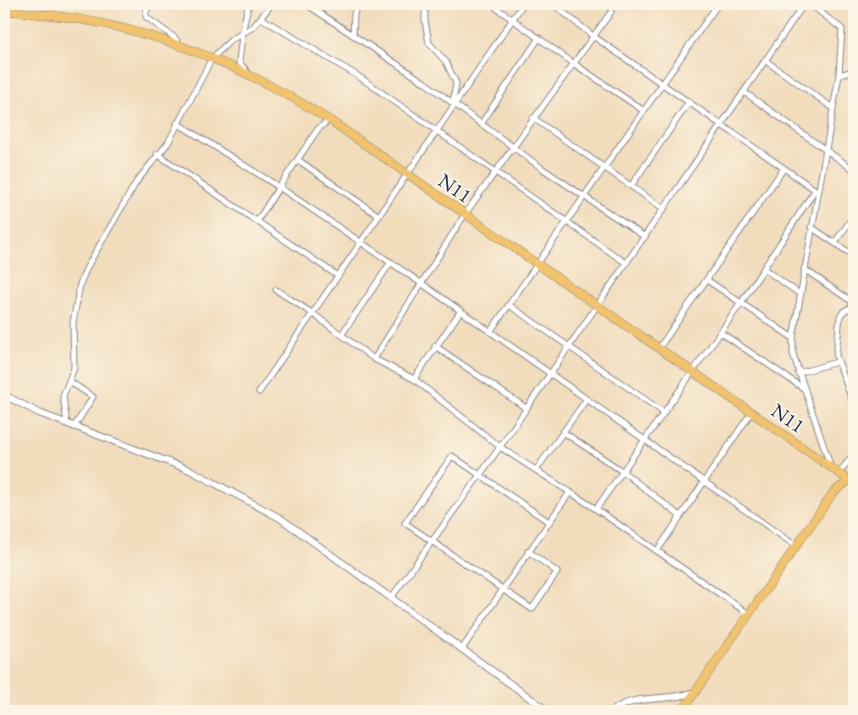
<svg xmlns="http://www.w3.org/2000/svg" width="858" height="715" font-family="'EB Garamond',serif">
<style>
.lines{fill:none;stroke-linecap:round;stroke-linejoin:round}
.minor-casing{stroke:#86868c;stroke-width:7}
.tertiary-casing{stroke:#86868c;stroke-width:8}
.primary-casing{stroke:#86868c;stroke-width:9}
.trunk-casing{stroke:#86868c;stroke-width:9}
.minor{stroke:#fff;stroke-width:5}
.tertiary{stroke:#fff;stroke-width:6}
.primary{stroke:#f2c36a;stroke-width:8}
.trunk{stroke:#f2c36a;stroke-width:8}
.labels{text-anchor:middle;stroke-width:4;stroke-linejoin:round;paint-order:stroke}
.street-label{font-size:20px;fill:#1b2f5e;stroke:#fcf5e5}
</style>
<rect width="100%" height="100%" fill="#fcf5e5"/>
<filter id="ink" filterUnits="userSpaceOnUse"><feTurbulence type="fractalNoise" baseFrequency=".02" numOctaves="2"/><feDisplacementMap in="SourceGraphic" scale="10" xChannelSelector="R" yChannelSelector="G"/><feConvolveMatrix kernelMatrix="1 2 1 2 8 2 1 2 1" color-interpolation-filters="sRGB"/></filter>
<filter id="wash" filterUnits="userSpaceOnUse"><feTurbulence type="fractalNoise" baseFrequency=".0096" numOctaves="4" result="noise"/><feDisplacementMap in="SourceGraphic" scale="20" xChannelSelector="R" yChannelSelector="G"/><feGaussianBlur stdDeviation="1.12" result="paint"/><feColorMatrix in="noise" values="0 0 0 0 0 0 0 0 0 0 0 0 0 0 0 0 0 1.4 0 .05"/><feComposite in="paint" operator="in"/></filter>
<g filter="url(#wash)">
<rect width="100%" height="100%" fill="#f1dcbb"/>
</g>
<g filter="url(#ink)">
<g class="lines">
<g class="minor-casing">
<g id="minor">
<polyline points="152,4 146,11 146,17 175,38 180,45"/>
<polyline points="306,4 424,82 543,169 645,237"/>
<polyline points="425,4 425,21 429,43 446,62 456,83 453,103"/>
<polyline points="491,4 573,63 644,111"/>
<polyline points="553,4 593,36 817,191"/>
<polyline points="810,4 842,29 839,75 793,338 793,354 831,468"/>
<polyline points="261,18 358,76 626,263"/>
<polyline points="353,35 354,14 357,4"/>
<polyline points="766,61 833,108"/>
<path d="M248 73 239 62C241 43 243 21 249 4"/>
<polyline points="839,75 854,71"/>
<polyline points="744,92 854,170"/>
<polyline points="533,118 664,209"/>
<polyline points="177,123 279,187 318,129 329,120"/>
<polyline points="481,124 539,38"/>
<polyline points="157,154 338,276"/>
<polyline points="298,160 379,216"/>
<polyline points="631,186 689,102"/>
<polyline points="258,220 279,187 421,283 796,546"/>
<polyline points="811,227 854,256"/>
<polyline points="835,242 854,216"/>
<polyline points="764,269 800,294"/>
<polyline points="804,269 854,303"/>
<polyline points="707,280 793,338"/>
<polyline points="276,290 312,313 374,359 414,379 500,447 596,509 749,614"/>
<polyline points="509,305 663,412"/>
<polyline points="854,306 844,311 840,316 836,355 854,406"/>
<polyline points="490,332 718,4"/>
<polyline points="720,332 803,388"/>
<polyline points="342,334 391,262"/>
<polyline points="435,346 526,408"/>
<polyline points="659,348 784,168"/>
<polyline points="374,359 465,214 611,12"/>
<polyline points="798,373 837,362"/>
<polyline points="414,379 460,312"/>
<polyline points="69,381 93,397 74,427"/>
<polyline points="259,392 523,4"/>
<polyline points="67,424 63,396 74,368 73,323 80,284 87,267 137,181 168,143 212,58 231,40 253,27 272,4"/>
<polyline points="563,432 622,471 680,516"/>
<polyline points="536,470 586,400"/>
<polyline points="839,473 854,454"/>
<polyline points="596,509 741,303 815,190"/>
<polyline points="528,551 557,572 532,609 405,523 452,456 549,522"/>
<polyline points="657,551 751,413"/>
<polyline points="391,598 500,447 804,4"/>
<polyline points="462,649 570,492"/>
</g>
</g>
<g class="tertiary-casing">
<g id="tertiary">
<polyline points="4,395 39,413 190,470 280,518 548,711"/>
<path d="M613 711C635 693 670 702 695 692"/>
</g>
</g>
<g class="primary-casing">
<path id="primary" d="M4 11C19 11 34 14 49 15 151 26 246 67 331 121L849 480"/>
</g>
<g class="trunk-casing">
<polyline id="trunk" points="682,711 833,493 849,480 854,483"/>
</g>
<use href="#minor" class="minor"/>
<use href="#tertiary" class="tertiary"/>
<use href="#primary" class="primary"/>
<use href="#trunk" class="trunk"/>
</g>
</g>
<g class="labels">
<g class="street-label">
<text transform="translate(455 188) rotate(35)" y="7">N11</text>
<text transform="translate(788 418) rotate(35)" y="7">N11</text>
</g>
</g>
<rect width="858" height="715" fill="none" stroke="#fcf5e5" stroke-width="20"/>
</svg>
